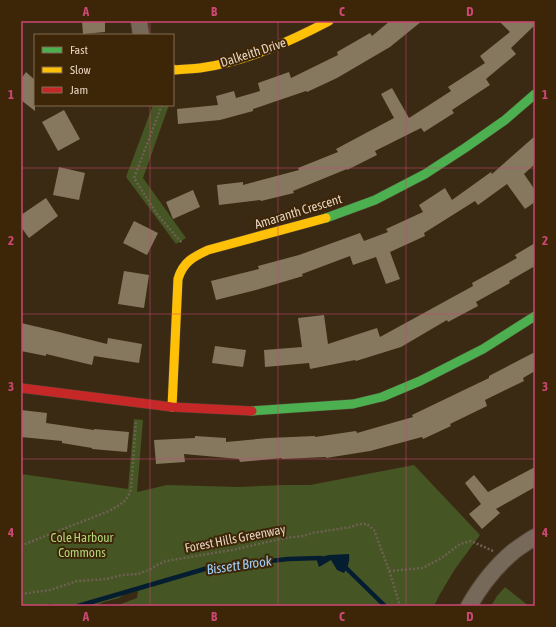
<svg xmlns="http://www.w3.org/2000/svg" width="556" height="627" font-family="'Asap Condensed',sans-serif">
<style>
.green{fill:#455523}
.water{fill:#051d31}
.lines{fill:none;stroke-linecap:round;stroke-linejoin:round}
.stream{stroke:#051d31;stroke-width:4.5}
.building{fill:#85785f}
.street-casing{stroke:#534432;stroke-width:18}
.fast-casing{stroke:#534432;stroke-width:10}
.slow-casing{stroke:#534432;stroke-width:10}
.jam-casing{stroke:#534432;stroke-width:10}
.path{stroke:#6e6152;stroke-width:2.5;stroke-dasharray:2 2;stroke-linecap:butt}
.street{stroke:#76695a;stroke-width:16}
.fast{stroke:#4caf50;stroke-width:9}
.slow{stroke:#ffc107;stroke-width:9}
.jam{stroke:#c62828;stroke-width:9}
.grid{fill:none;stroke:#cb4774;stroke-width:1;stroke-opacity:0.55}
.labels{text-anchor:middle;stroke-width:4;stroke-linejoin:round;paint-order:stroke}
.street-label{font-size:13px;fill:#e6d3bf;stroke:#3d2507}
.park-label{font-size:13px;fill:#afd679;stroke:#3d2507}
.water-label{font-size:14px;font-style:italic;fill:#9fccf7;stroke:#3d2507}
.neatline{fill:none;stroke:#cb4774;stroke-width:1.5}
.grid-label{font-size:13px;text-anchor:middle;font-weight:bold;fill:#cb4774}
</style>
<rect width="100%" height="100%" fill="#3b2a13"/>
<g class="green">
<polygon points="153,105 169,105 143,178 186,238 176,244 126,177"/>
<polygon points="134,419 143,420 137,492 167,485 238,487 284,485 310,485 414,465 480,535 455,569 440,594 434,606 110,606 121,604 137,598 138,591 125,594 119,598 104,602 94,606 57,606 51,604 48,604 45,606 21,606 21,474 128,489"/>
<polygon points="505,587 529,606 491,606 497,596"/>
</g>
<path class="water" d="M349 554C350 561 348 567 344 573L337 570 331 560 319 567 316 558 329 555Z"/>
<g class="lines">
<g class="stream">
<polyline points="343,565 385,606"/>
<polyline points="78,606 208,568 288,559 321,558"/>
</g>
</g>
<g class="building">
<polygon points="82,21 105,21 105,32 83,34"/>
<polygon points="390,21 422,21 390,47 337,78 307,92 306,91 253,109 253,111 220,120 178,124 177,109 218,105 216,96 234,91 236,98 260,91 258,83 289,72 291,78 338,55 337,52 370,33 372,36"/>
<polygon points="499,21 535,21 535,25 511,48 516,54 486,79 490,85 452,110 454,113 424,132 421,128 375,151 377,155 347,170 347,169 293,191 294,193 261,201 260,200 219,205 217,185 243,182 243,185 299,170 298,168 338,152 336,149 394,118 381,94 392,88 409,118 451,91 448,87 485,63 480,56 510,32"/>
<polygon points="26,72 35,80 35,111 21,100 21,79"/>
<polygon points="64,110 80,139 58,151 42,122"/>
<polygon points="535,136 535,164 524,174 535,190 535,202 525,209 507,184 478,205 475,201 424,233 425,236 390,252 400,279 386,284 376,257 353,265 350,256 302,274 303,276 256,290 216,300 211,281 259,269 258,266 299,255 360,233 364,241 388,232 386,229 423,212 419,205 445,188 452,200 491,172 492,174"/>
<polygon points="59,167 85,173 79,200 53,195"/>
<polygon points="193,190 200,207 173,219 166,202"/>
<polygon points="46,198 58,216 29,238 21,227 21,215"/>
<polygon points="134,221 158,233 147,255 123,243"/>
<polygon points="535,243 535,266 509,281 510,283 476,302 478,306 448,322 447,320 401,347 356,361 355,360 310,369 309,363 265,367 264,350 302,347 298,318 324,315 328,344 377,328 380,337 473,286 472,283 517,258 515,255"/>
<polygon points="124,271 149,275 144,308 118,304"/>
<polygon points="21,323 51,330 107,344 108,338 142,344 139,363 94,356 92,365 46,354 46,356 21,351"/>
<polygon points="215,346 246,350 243,367 212,363"/>
<polygon points="535,352 535,371 523,378 524,381 485,400 487,406 450,424 451,426 423,439 422,437 370,451 326,458 326,457 282,459 282,458 240,462 239,459 184,454 185,462 156,464 154,440 195,438 195,436 226,438 226,442 268,438 315,436 315,437 356,431 357,433 413,417 412,415 489,378 489,376"/>
<polygon points="21,410 47,413 46,423 94,430 94,429 129,432 127,452 92,449 92,448 62,443 62,441 21,437"/>
<polygon points="535,467 535,487 496,509 500,513 482,529 469,514 481,504 465,483 474,475 488,492"/>
</g>
<g class="lines">
<g class="street-casing">
<g id="street">
<polyline points="139,21 141,35"/>
<path d="M469 606C481 585 496 566 514 551 521 546 528 541 535 537"/>
</g>
</g>
<g class="fast-casing">
<g id="fast">
<polyline points="326,218 375,200 425,174 465,148 505,120 535,94"/>
<polyline points="252,411 353,404 382,397 420,381 483,349 535,316"/>
</g>
</g>
<g class="slow-casing">
<g id="slow">
<path d="M173 69 175 70C183 69 191 69 200 68 245 62 289 42 329 21"/>
<path d="M172 407 178 279C183 262 193 257 208 250L326 218"/>
</g>
</g>
<g class="jam-casing">
<polyline id="jam" points="21,388 172,407 252,411"/>
</g>
<g class="path">
<polyline points="162,105 134,178 157,214 182,243"/>
<path d="M21 546 30 542 109 511C120 505 127 502 131 489L136 421"/>
<polyline points="389,571 423,568 443,557 460,544 471,541 493,551"/>
<polyline points="21,594 50,590 77,581 107,579 122,575 138,574 149,570 157,565 166,561 232,550 285,538 304,536 312,533 332,530 351,527 359,524 367,524 374,530 390,573 400,606"/>
</g>
<use href="#street" class="street"/>
<use href="#fast" class="fast"/>
<use href="#slow" class="slow"/>
<use href="#jam" class="jam"/>
</g>
<path class="grid" d="M150 21V35M278 21V606M406 21V606M150 105V606M21 168H535M21 314H535M21 459H535"/>
<g class="labels">
<g class="street-label">
<text transform="translate(253 52) rotate(-18)" y="5">Dalkeith Drive</text>
<text transform="translate(298 211) rotate(-17)" y="5">Amaranth Crescent</text>
<text transform="translate(235 538) rotate(-11)" y="5">Forest Hills Greenway</text>
</g>
<g class="park-label">
<text x="82" y="542">Cole Harbour<tspan x="82" dy="15">Commons</tspan></text>
</g>
<g class="water-label">
<text transform="translate(239 565) rotate(-8)" y="5">Bissett Brook</text>
</g>
</g>
<rect width="556" height="627" fill="none" stroke="#3d2507" stroke-width="44"/>
<rect x="34" y="34" width="140" height="72" fill="#3d2507" stroke="#816b51"/>
<rect x="42" y="47" width="20" height="6" fill="#4caf50" stroke="#816b51"/>
<text x="70" y="54" font-size="12" fill="#e6d3bf">Fast</text>
<rect x="42" y="67" width="20" height="6" fill="#ffc107" stroke="#816b51"/>
<text x="70" y="74" font-size="12" fill="#e6d3bf">Slow</text>
<rect x="42" y="87" width="20" height="6" fill="#c62828" stroke="#816b51"/>
<text x="70" y="94" font-size="12" fill="#e6d3bf">Jam</text>
<rect x="22" y="22" width="512" height="583" class="neatline"/>
<g class="grid-label">
<text x="86" y="16">A</text>
<text x="214" y="16">B</text>
<text x="342" y="16">C</text>
<text x="470" y="16">D</text>
<text x="11" y="99">1</text>
<text x="545" y="99">1</text>
<text x="11" y="245">2</text>
<text x="545" y="245">2</text>
<text x="11" y="391">3</text>
<text x="545" y="391">3</text>
<text x="11" y="537">4</text>
<text x="545" y="537">4</text>
<text x="86" y="621">A</text>
<text x="214" y="621">B</text>
<text x="342" y="621">C</text>
<text x="470" y="621">D</text>
</g>
</svg>
